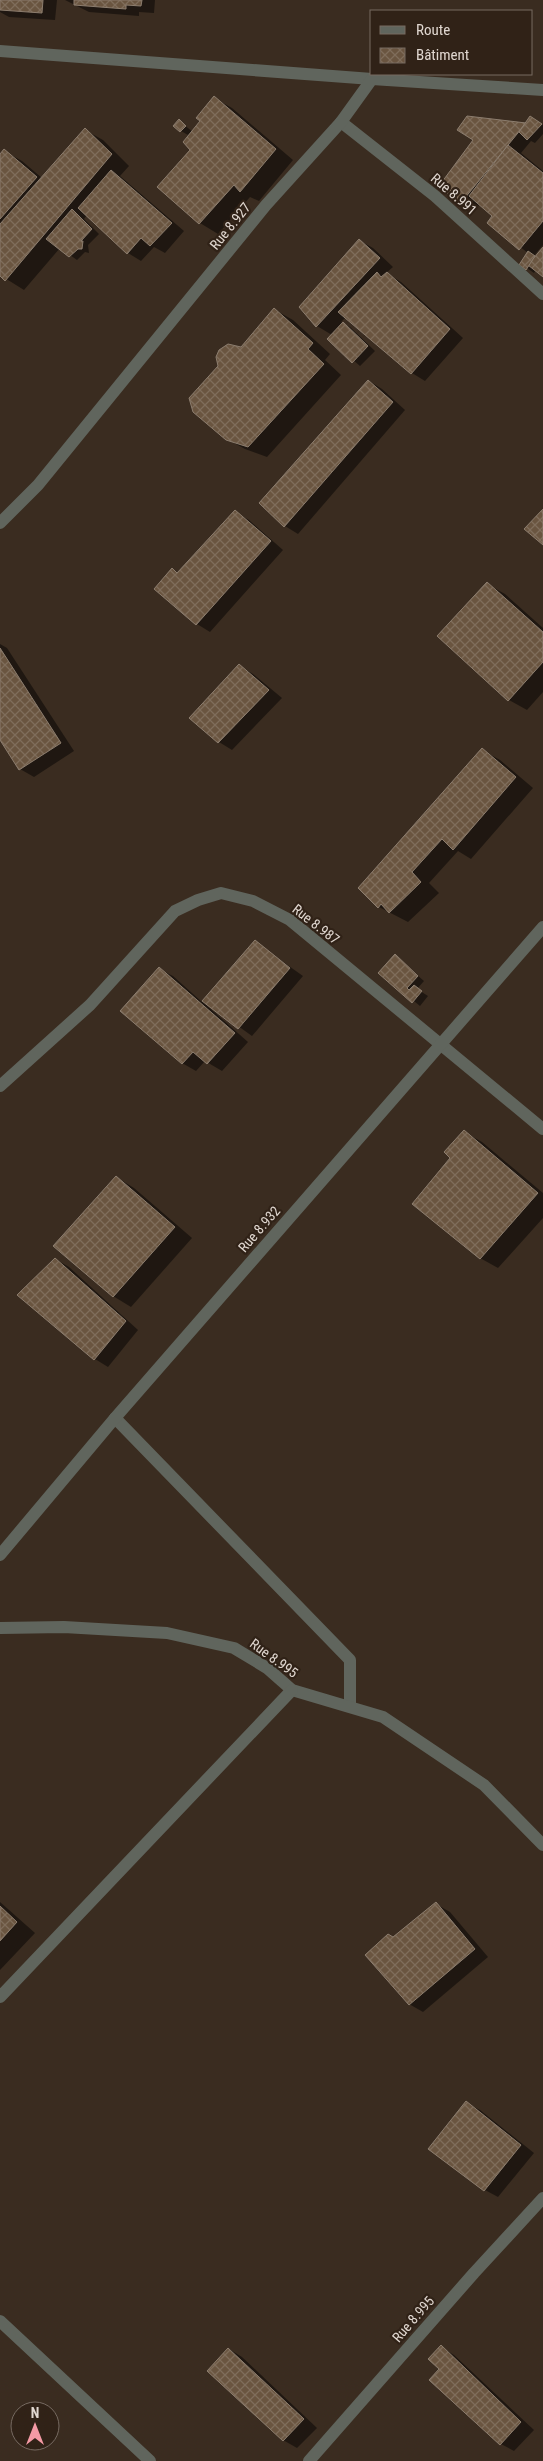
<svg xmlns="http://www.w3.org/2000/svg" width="543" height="2461" font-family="'Roboto Condensed',sans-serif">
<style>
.shadow{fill:#0007}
.building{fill:url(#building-cross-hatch);stroke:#8c7d6e}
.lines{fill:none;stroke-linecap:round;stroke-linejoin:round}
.minor{stroke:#60655d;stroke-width:12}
.labels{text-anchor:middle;stroke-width:4.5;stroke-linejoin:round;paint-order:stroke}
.street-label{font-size:14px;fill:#e0d7d0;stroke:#302217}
</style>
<defs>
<pattern id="building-cross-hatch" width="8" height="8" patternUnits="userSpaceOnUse" patternTransform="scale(1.25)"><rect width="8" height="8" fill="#6a5540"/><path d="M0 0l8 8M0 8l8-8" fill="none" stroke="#7f6d5b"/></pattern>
</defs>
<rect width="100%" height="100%" fill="#3a2c20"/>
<g class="shadow">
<polygon points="0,0 57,0 55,20 9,17 0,12"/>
<polygon points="65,0 155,0 154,13 139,12 139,16 89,12"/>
<polygon points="214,98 232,108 293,160 259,201 250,197 218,234 200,223 159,187 192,150 193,132 188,135 181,131 179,121 193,132"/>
<polygon points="537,121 543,125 543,134 535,143 531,141 521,153 543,171 543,245 532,258 534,260 543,249 543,276 536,270 534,273 521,264 528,253 489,223 493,215 480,204 474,211 460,203 440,185 526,124"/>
<polygon points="85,130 103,140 129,166 120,176 184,231 165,253 154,247 141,261 128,253 87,215 84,219 99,234 88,245 89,253 85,252 77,260 60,248 24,290 0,275 0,155 4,151 22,161 42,178"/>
<polygon points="360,241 373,248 393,267 386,273 401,282 463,338 425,381 412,373 346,317 341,322 350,327 375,351 360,366 329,339 332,335 317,326"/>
<polygon points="275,310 293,320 330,354 325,360 341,375 267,457 245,449 227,439 219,366 225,347 235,345 241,349"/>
<polygon points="369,381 382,389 405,410 298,534 285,526 261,503"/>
<polygon points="235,512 249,520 283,550 210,632 197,624 172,570 179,573"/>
<polygon points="487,584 505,594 543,628 543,692 527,710 509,700 439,636"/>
<polygon points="0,644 7,648 74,751 34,777 20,769 0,738"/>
<polygon points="240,666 253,674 282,698 232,750 219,742"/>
<polygon points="482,750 500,760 533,788 471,859 458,851 429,883 439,893 408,922 379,907"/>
<polygon points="255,942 303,976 252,1036 206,1003 205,1004 248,1042 222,1071 205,1061 196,1071 182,1063 159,969 173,976 202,1002"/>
<polygon points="395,956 424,981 417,989 428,996 420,1006 380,973"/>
<polygon points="464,1132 482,1142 543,1193 543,1218 498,1268 480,1258 451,1158"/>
<polygon points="116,1177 134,1188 192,1238 131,1307 113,1296"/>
<polygon points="55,1259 69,1267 138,1330 108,1367 95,1359 19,1295"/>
<polygon points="0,1902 35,1933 0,1970"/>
<polygon points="436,1904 450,1912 488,1957 423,2012 409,2004 394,1938"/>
<polygon points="466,2103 480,2110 534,2153 498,2197 485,2190"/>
<polygon points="441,2347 454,2355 534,2430 514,2451 501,2444 441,2369"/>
<polygon points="229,2349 242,2357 317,2428 297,2448 283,2440"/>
</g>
<g class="building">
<polygon points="0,0 43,0 42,13 0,10"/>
<polygon points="74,0 142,0 141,6 126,5 126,9 74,5"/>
<polygon points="214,96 276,149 240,192 234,185 199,224 157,187 190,150 183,142 200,121 196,118"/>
<polygon points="467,116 526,123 460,204 439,186 473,140 457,130"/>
<polygon points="530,116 542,124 527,140 519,132"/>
<polygon points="179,119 186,126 180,132 173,126"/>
<polygon points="85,128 112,154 5,281 0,276 0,224"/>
<polygon points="508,145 543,173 543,221 519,250 487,223 492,216 469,196"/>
<polygon points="4,149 37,177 0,219 0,154"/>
<polygon points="111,170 172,223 150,246 141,238 127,254 78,208"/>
<polygon points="72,209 92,229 81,241 83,241 82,249 78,249 69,257 46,239"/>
<polygon points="359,239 380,258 316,327 299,307"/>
<polygon points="543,247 543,277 528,265"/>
<polygon points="528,251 535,256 526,270 519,265"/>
<polygon points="377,272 381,277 387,272 450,329 411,374 338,312"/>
<polygon points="274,308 313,343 308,349 324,364 248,447 226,440 193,412 189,398 218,366 216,357 219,350 228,344 241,347"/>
<polygon points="343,322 368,346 352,363 327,339"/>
<polygon points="368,380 393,402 284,527 259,503"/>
<polygon points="543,509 543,545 524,529"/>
<polygon points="235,510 271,541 196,625 154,589 172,568 177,573"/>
<polygon points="487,582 543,632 543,662 508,701 437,636"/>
<polygon points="0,648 61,743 19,770 0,740"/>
<polygon points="239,664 269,690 218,743 189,718"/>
<polygon points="482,748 516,777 453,850 442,839 412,872 421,882 389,913 381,904 378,908 358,888"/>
<polygon points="255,940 290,968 238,1029 202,1001"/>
<polygon points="395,954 418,976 407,988 409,990 414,985 422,991 412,1003 378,973"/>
<polygon points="159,967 235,1033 207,1064 193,1052 182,1064 120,1011"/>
<polygon points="464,1130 538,1193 480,1259 412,1204 450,1158 444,1152"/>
<polygon points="116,1176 175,1227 113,1297 53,1246"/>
<polygon points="55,1258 126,1321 94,1360 17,1295"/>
<polygon points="436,1902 475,1949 409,2005 365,1955 388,1934 393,1937"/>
<polygon points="0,1906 17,1922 0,1941"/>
<polygon points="466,2101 521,2145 484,2191 428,2149"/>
<polygon points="441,2345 521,2422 500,2445 429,2380 439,2369 428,2359"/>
<polygon points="228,2348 304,2419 283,2441 207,2371"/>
</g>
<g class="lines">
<g class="minor">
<polyline points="0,51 372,79"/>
<polyline points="341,122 435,196 543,294"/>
<polyline points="0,523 38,485 266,205 341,122 372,79 543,90"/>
<polyline points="0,1086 90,1005 175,911 198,900 221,893 253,901 290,920 543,1129"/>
<polyline points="115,1418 350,1660 350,1706"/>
<polyline points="0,1555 115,1418 543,927"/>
<polyline points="0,1628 64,1627 167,1633 234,1648 267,1668 292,1690 383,1717 484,1785 543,1845"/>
<polyline points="0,1997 292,1690"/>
<polyline points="0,2321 150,2461"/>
<polyline points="309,2461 474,2273 543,2198"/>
</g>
</g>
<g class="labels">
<g class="street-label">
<text transform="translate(454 194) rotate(41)" y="5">Rue 8.991</text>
<text transform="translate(230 226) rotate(-51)" y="5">Rue 8.927</text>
<text transform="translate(316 924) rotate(38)" y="5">Rue 8.987</text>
<text transform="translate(259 1229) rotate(-49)" y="5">Rue 8.932</text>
<text transform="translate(274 1658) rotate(36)" y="5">Rue 8.995</text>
<text transform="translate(413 2319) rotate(-49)" y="5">Rue 8.995</text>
</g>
</g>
<rect x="370" y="10" width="162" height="65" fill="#302217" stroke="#766a61"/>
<rect x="380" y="26" width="25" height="8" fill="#60655d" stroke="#766a61"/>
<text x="416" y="35" font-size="15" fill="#e0d7d0">Route</text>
<rect x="380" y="48" width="25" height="15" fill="url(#building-cross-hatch)" stroke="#766a61"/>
<text x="416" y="60" font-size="15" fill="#e0d7d0">Bâtiment</text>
<g transform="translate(35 2426)"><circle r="24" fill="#302217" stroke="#766a61"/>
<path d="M0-4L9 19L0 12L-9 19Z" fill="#f49aa5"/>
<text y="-8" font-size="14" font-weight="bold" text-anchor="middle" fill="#e0d7d0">N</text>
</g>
</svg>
